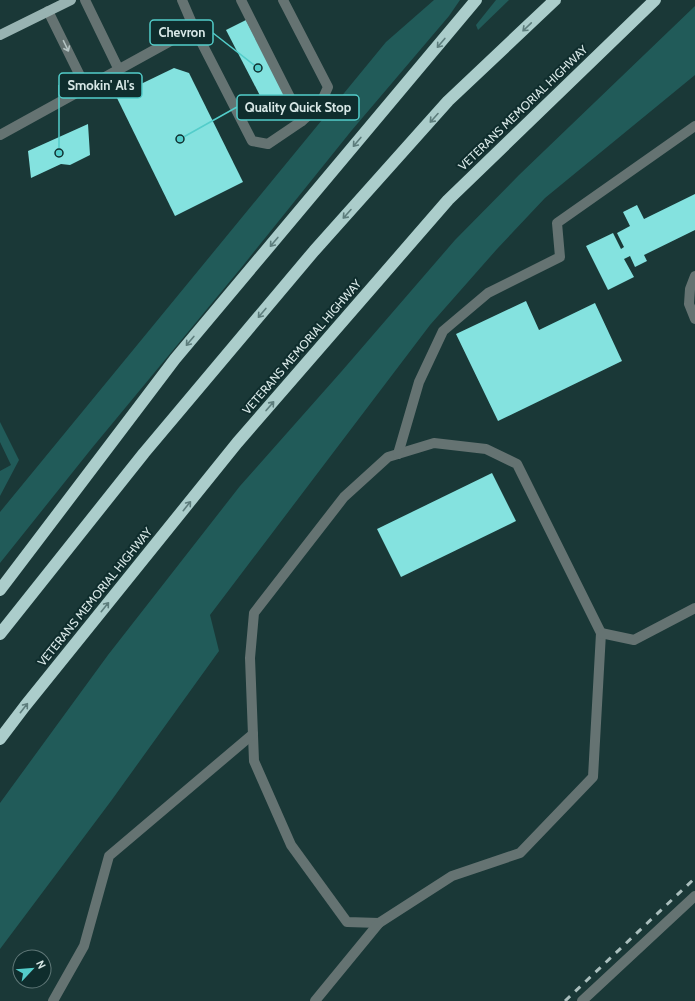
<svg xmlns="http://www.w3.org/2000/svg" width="695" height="1001" font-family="Cabin,sans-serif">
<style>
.green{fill:#215b59}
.building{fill:#84e2df}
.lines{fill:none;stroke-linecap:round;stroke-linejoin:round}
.minor{stroke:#657372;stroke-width:10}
.major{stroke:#98b3b2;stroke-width:10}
.highway{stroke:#abcdcb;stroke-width:12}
.rail{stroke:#aabebd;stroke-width:3;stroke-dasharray:7 7;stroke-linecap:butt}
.oneway{stroke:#5d7d7c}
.oneway2{stroke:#b5c4c3}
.labels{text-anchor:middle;stroke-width:4;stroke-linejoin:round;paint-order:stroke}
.street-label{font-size:12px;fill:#d7e7e6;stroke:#0f2d2d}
.leader{fill:none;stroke:#53cdca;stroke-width:1.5}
.callout-dot{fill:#53cdca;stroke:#0f2d2d;stroke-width:1.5}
.callout{fill:#0f2d2d;stroke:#53cdca;stroke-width:1.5}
.callout-label{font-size:13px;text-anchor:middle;font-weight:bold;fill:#d7e7e6}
</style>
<rect width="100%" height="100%" fill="#1a3837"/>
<g class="green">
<polygon points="434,0 460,0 449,16 352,130 241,268 92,448 0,563 0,512 386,42"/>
<polygon points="496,0 509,0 478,30 476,25"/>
<polygon points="695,6 695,75 545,198 497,249 430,325 210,615 219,651 111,801 0,949 0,803 108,655 240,486 341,372 455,240 519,175"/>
<polygon points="0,422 19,460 0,496 0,471 11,465 0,442"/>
</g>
<g class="building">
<polygon points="246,20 290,105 270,115 226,30"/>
<polygon points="174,68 189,73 243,182 175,216 116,96"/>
<polygon points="88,124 90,155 70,165 61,164 31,178 28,151"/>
<polygon points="695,194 695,230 644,255 647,261 635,267 630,256 624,259 634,277 608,290 586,246 613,233 621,249 624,247 617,233 630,226 623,212 637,205 644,219"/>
<polygon points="526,301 539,330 595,303 622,361 498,421 456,334"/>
<polygon points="492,473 516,521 401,577 377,529"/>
</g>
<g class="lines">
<g class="minor">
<polyline points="85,0 119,70"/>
<polyline points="283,0 328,87 320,105 302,121"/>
<polyline points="48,11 86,88"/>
<polyline points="194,28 252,141 268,144 302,121 241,0"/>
<polyline points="0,135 194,28 182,0"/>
<polyline points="695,276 690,289 689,304 695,319"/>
<polygon points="434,443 486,449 517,464 601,633 593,777 520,853 452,876 379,923 347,922 291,845 254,761 250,658 254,613 344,497 388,457"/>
<polyline points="398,454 419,382 443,331 488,293 560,257 557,223 695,126"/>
<polyline points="601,633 634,640 695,608"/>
<polyline points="53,1001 84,946 109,856 253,734"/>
<polyline points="315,1001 379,923"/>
<polyline points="582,1001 695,896"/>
</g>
<polyline class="major" points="0,35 71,0"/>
<g class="highway">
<polyline points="0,590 175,359 476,0"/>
<polyline points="0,634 144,453 314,251 448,101 555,0"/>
<polyline points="0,739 25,706 237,443 448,200 655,0"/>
</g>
<polyline class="rail" points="565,1001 695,878"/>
</g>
<defs><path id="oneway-shaft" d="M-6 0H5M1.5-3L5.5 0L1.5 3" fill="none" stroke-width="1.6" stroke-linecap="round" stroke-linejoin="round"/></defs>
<g class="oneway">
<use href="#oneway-shaft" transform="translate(527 27) rotate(136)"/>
<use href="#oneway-shaft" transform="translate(441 43) rotate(130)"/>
<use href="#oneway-shaft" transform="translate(434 118) rotate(132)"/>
<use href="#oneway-shaft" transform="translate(357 142) rotate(130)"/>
<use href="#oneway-shaft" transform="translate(347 214) rotate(132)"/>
<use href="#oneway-shaft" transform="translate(274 242) rotate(130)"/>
<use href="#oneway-shaft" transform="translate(262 313) rotate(130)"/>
<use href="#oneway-shaft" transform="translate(190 341) rotate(130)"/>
<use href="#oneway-shaft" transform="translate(270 406) rotate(-49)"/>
<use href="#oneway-shaft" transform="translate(187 506) rotate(-51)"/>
<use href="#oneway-shaft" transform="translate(105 607) rotate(-51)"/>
<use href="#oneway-shaft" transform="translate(24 708) rotate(-52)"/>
</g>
<use class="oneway2" href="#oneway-shaft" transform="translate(66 46) rotate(64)"/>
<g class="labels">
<g class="street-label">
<text transform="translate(523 108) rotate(-44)" y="4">VETERANS MEMORIAL HIGHWAY</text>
<text transform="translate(302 347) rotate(-49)" y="4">VETERANS MEMORIAL HIGHWAY</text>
<text transform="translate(95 597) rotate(-51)" y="4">VETERANS MEMORIAL HIGHWAY</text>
</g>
</g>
<path class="leader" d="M258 68L213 33M59 153L59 85M180 139L237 107"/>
<g class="callout-dot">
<circle cx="258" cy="68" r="4"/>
<circle cx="59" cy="153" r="4"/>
<circle cx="180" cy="139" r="4"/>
</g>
<g class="callout">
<rect x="150" y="20" width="63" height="25" rx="4"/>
<rect x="59" y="73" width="83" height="25" rx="4"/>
<rect x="237" y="95" width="122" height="25" rx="4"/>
</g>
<g class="callout-label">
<text x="182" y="37">Chevron</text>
<text x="101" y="90">Smokin' Al's</text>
<text x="298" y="112">Quality Quick Stop</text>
</g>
<g transform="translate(32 969) rotate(64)"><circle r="19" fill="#0f2d2d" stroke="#5f7777"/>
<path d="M0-3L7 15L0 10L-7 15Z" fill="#53cdca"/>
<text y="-6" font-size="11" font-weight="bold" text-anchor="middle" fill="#d7e7e6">N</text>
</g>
</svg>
